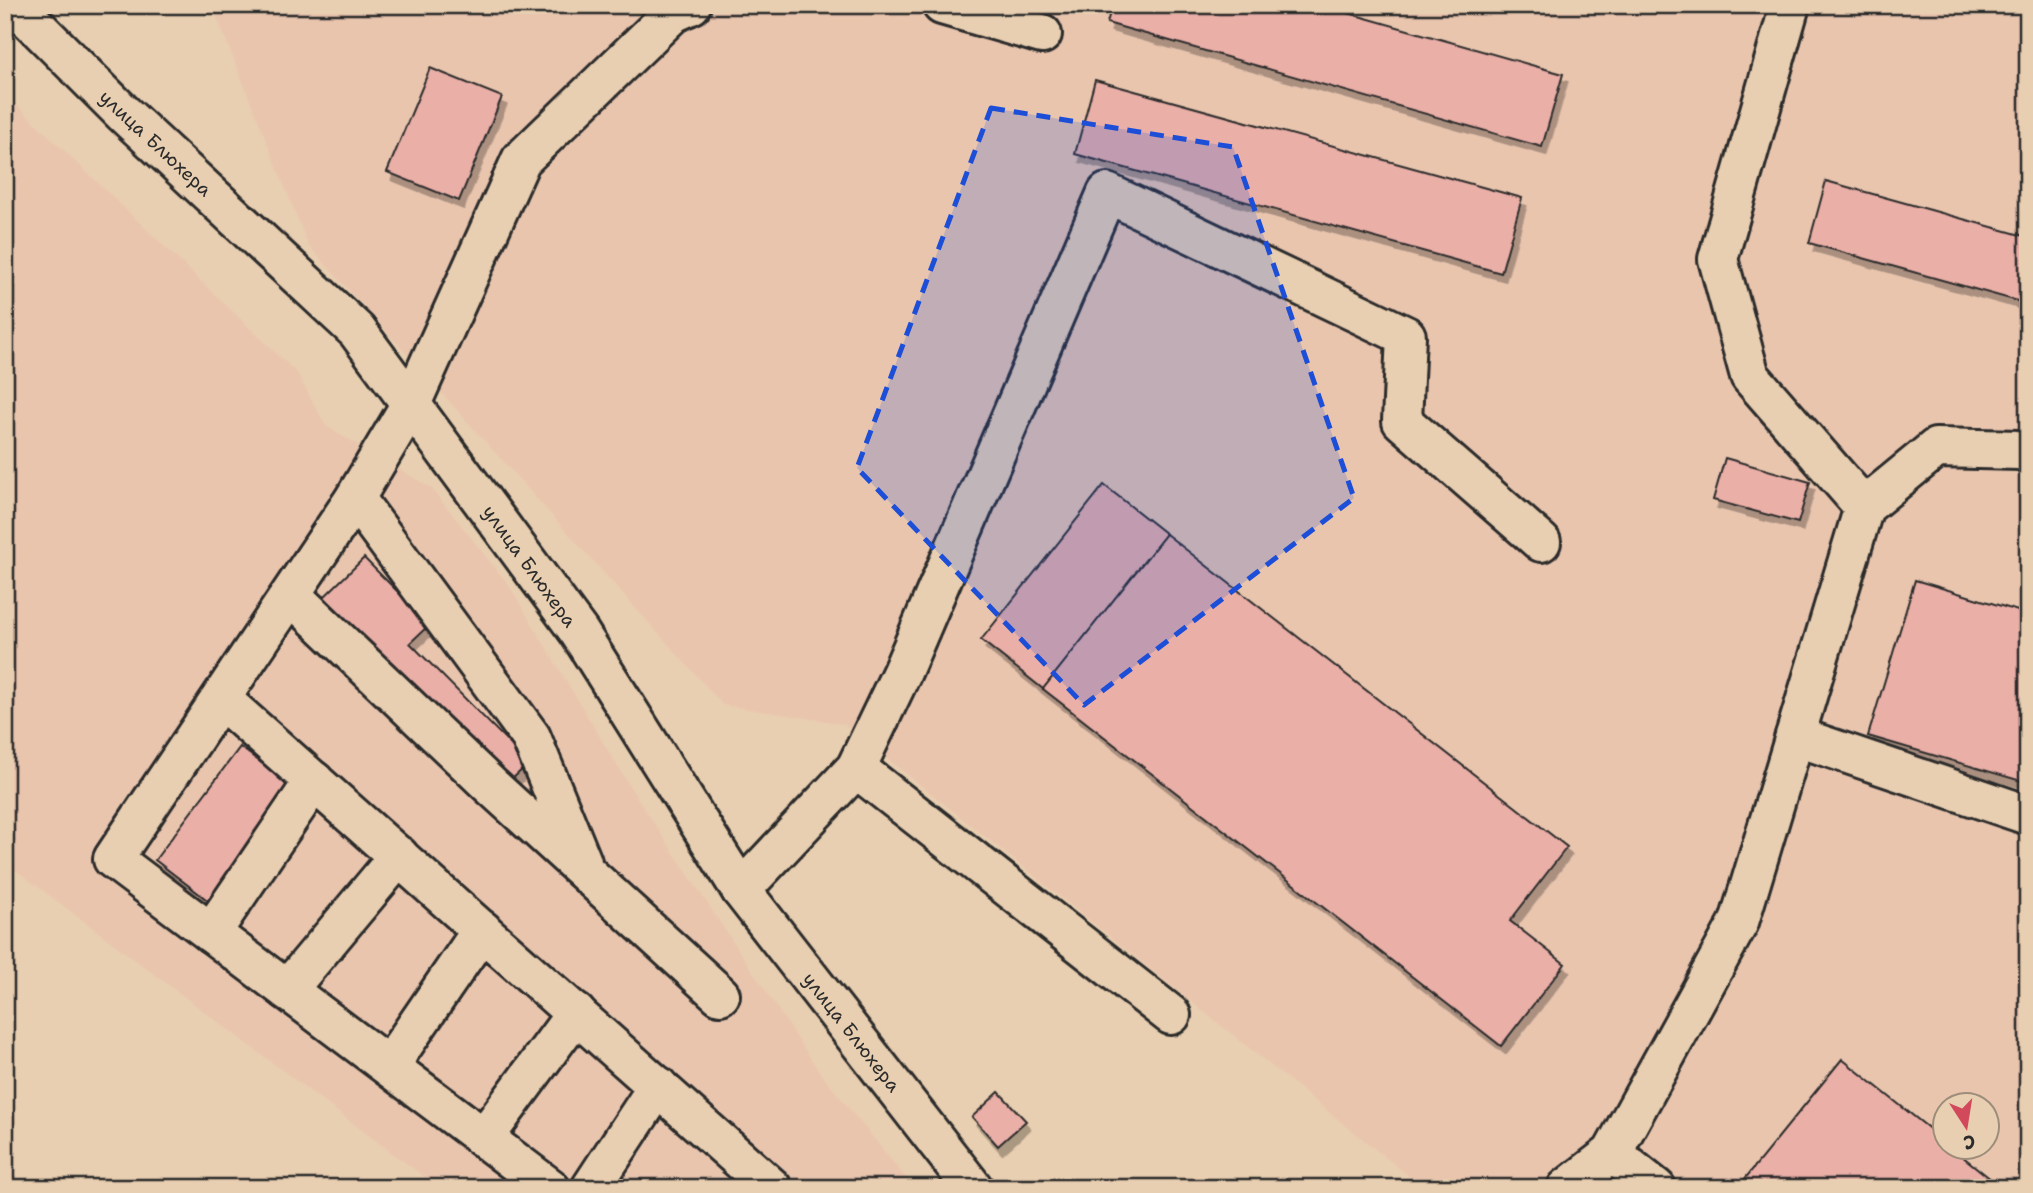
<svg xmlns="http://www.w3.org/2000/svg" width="2033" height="1193" font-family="'Shantell Sans',sans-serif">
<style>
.built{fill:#e9c5ae;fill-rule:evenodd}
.building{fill:#eaafa7;stroke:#2b2b2b;stroke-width:2;filter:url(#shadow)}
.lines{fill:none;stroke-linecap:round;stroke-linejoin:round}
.minor-casing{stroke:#2b2b2b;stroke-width:44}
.minor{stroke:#e9cfb1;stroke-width:38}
.marked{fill:#1d4ed8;fill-opacity:0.2;stroke:#1d4ed8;stroke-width:5;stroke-dasharray:14 9;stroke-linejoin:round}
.labels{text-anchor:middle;stroke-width:6;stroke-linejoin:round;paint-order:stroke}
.street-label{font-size:19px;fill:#2b2b2b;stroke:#e9cfb1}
</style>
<defs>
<filter id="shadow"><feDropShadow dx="4.5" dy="8" stdDeviation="0" flood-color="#0004"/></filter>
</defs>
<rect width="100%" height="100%" fill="#e9cfb1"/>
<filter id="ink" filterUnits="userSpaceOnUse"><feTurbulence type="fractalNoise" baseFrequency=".0143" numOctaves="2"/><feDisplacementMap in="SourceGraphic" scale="14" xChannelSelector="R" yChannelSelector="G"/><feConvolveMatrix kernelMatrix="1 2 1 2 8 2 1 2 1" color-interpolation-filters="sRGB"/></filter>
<g filter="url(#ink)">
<g class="built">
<path d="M212 5H2028V1188H1424L844 724 723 705 308 245ZM1946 1106H1988V1148H1946Z"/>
<polygon points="5,94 297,373 326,426 431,488 508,584 632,790 821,1074 914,1188 439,1188 5,862"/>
</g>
<g class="building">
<polygon points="1112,5 1320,5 1563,74 1542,147 1107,23"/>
<polygon points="430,68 502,97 459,201 387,172"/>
<polygon points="1095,80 1522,198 1501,273 1075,154"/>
<polygon points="1826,181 2028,237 2028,304 1809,243"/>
<polygon points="1725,458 1810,482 1798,523 1713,500"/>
<polygon points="1104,485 1166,534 1043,689 981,640"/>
<polygon points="1166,534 1567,847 1510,921 1565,964 1501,1046 1043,689"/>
<polygon points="364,558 430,624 410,643 529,763 508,783 324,597"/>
<polygon points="1915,580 2028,614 2028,783 1868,736"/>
<polygon points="240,747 295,788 210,902 155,860"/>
<polygon points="1842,1059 1946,1142 1946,1148 1952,1148 2002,1188 1739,1186"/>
<polygon points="999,1092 1026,1121 998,1146 972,1117"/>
</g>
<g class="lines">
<g class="minor-casing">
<g id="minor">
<polyline points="15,5 124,114 357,331 579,632 741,890 973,1188"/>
<polyline points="942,5 1042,34"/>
<polyline points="1790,5 1718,259 1750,376 1864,507"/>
<polyline points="355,498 531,737 582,862"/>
<polyline points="291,595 490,785 720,995"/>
<polyline points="221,699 772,1188"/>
<polyline points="1795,736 2028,815"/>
<polyline points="856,768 1171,1015"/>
<polyline points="741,890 856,768 902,672 1107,193 1406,336 1402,421 1541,542"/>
<polyline points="211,933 314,781"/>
<polyline points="287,990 399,856"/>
<polyline points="389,1066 482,930"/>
<polyline points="484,1138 576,1013"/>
<polyline points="1612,1153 1656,1188"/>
<polyline points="550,1188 113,859 355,498 412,402 521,160 673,13 691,5"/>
<polyline points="591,1188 658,1086"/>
<polyline points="1567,1188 1612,1153 1739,922 1864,507 1936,448 2020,450 2028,453"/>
</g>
</g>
<use href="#minor" class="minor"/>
</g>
</g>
<path class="marked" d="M991 108 1233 147 1354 498 1084 705 857 468Z"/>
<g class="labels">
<g class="street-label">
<text transform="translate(156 143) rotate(43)" y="7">улица Блюхера</text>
<text transform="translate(530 566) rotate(54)" y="7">улица Блюхера</text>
<text transform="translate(852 1032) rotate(52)" y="7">улица Блюхера</text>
</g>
</g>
<rect width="2033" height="1193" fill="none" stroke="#e9cfb1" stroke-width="28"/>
<rect x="14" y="14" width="2005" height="1165" fill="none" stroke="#2b2b2b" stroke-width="2.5" filter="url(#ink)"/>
<g transform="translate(1966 1126) rotate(168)"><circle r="33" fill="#e9cfb1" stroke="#9d8d7b" stroke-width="2"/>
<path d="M0-5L12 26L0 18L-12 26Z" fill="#d1495b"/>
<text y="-10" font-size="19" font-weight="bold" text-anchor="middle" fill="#2b2b2b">С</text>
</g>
</svg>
